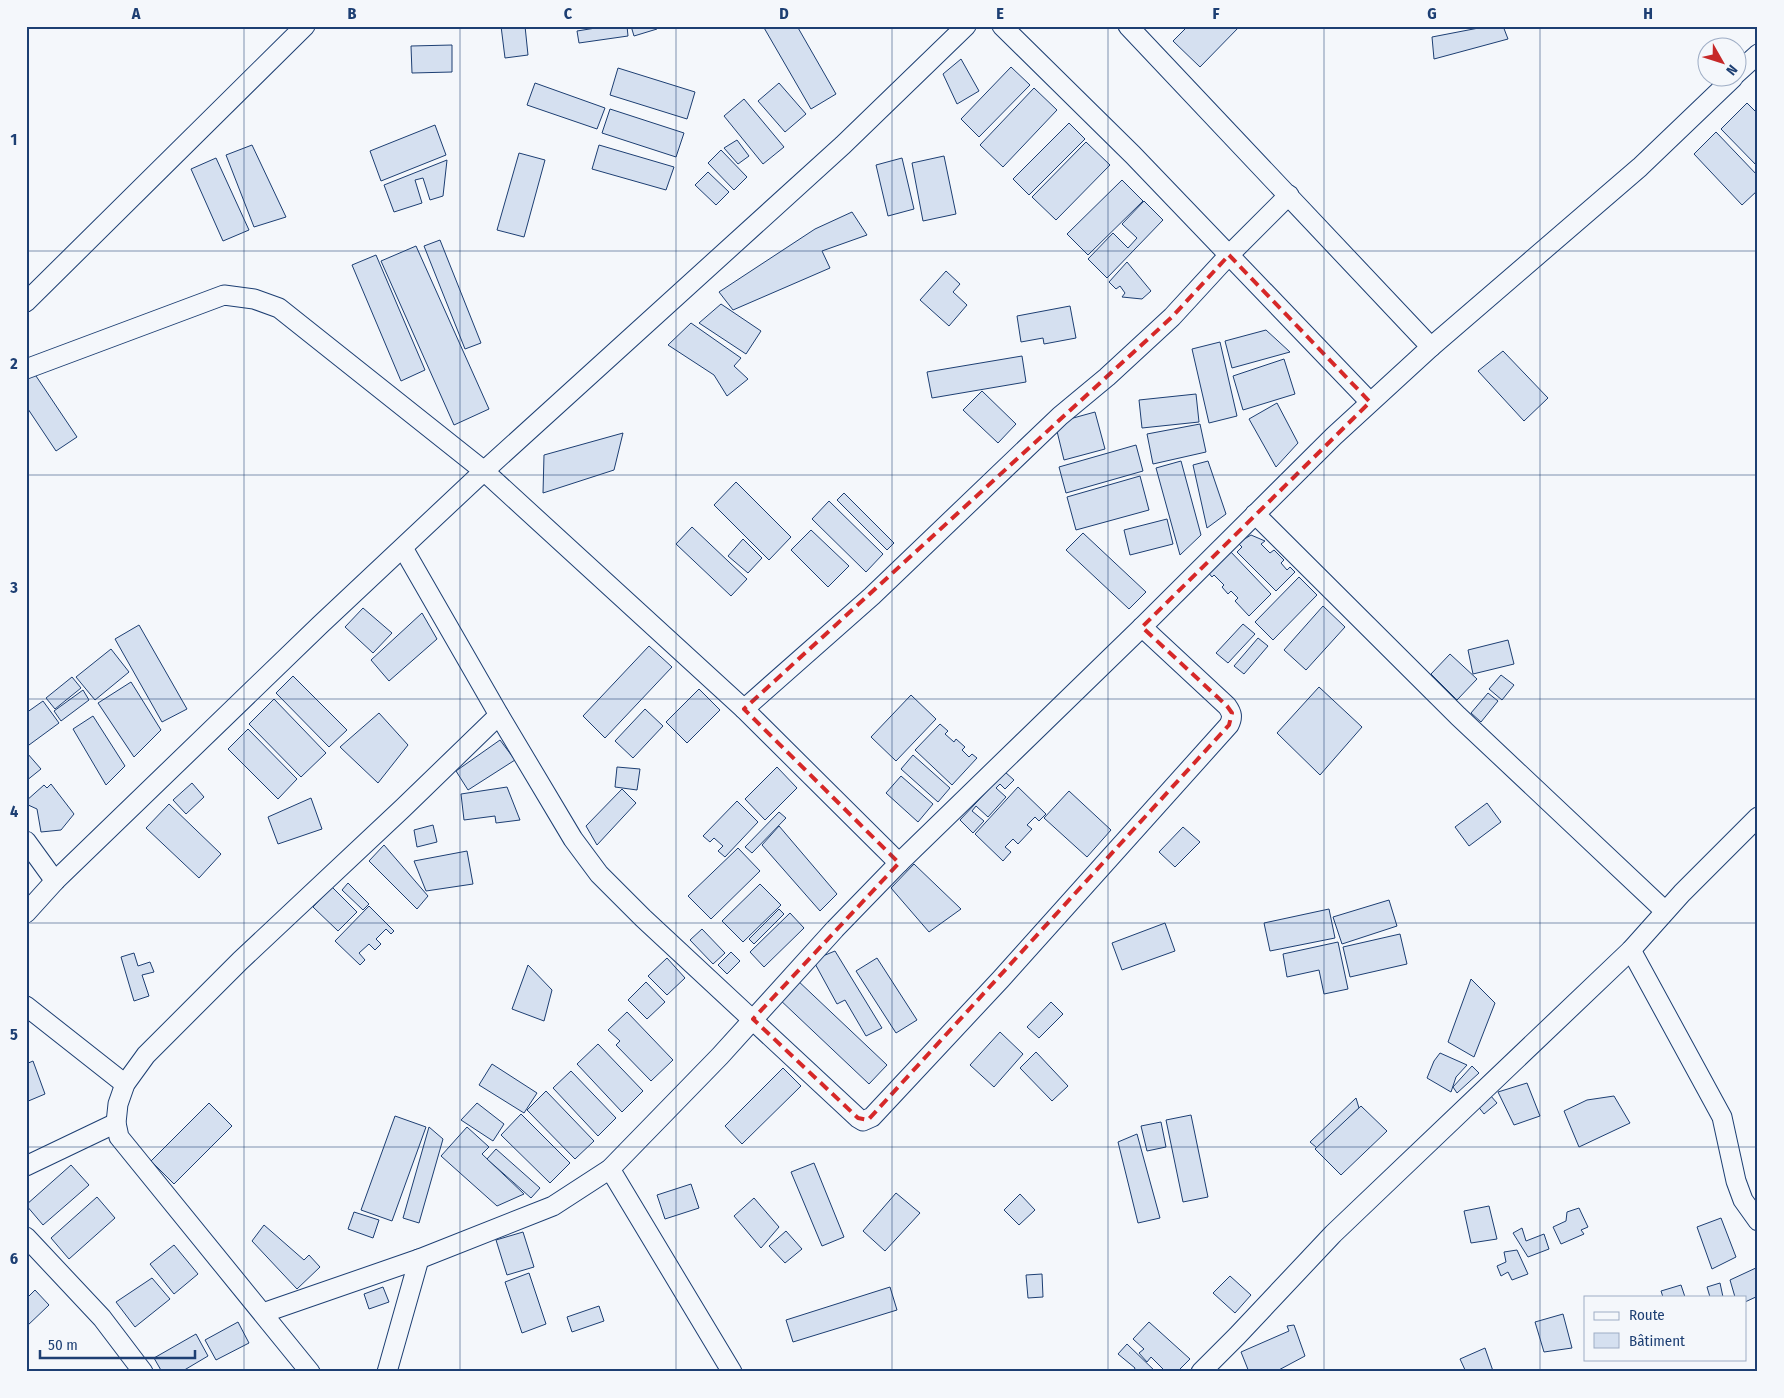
<svg xmlns="http://www.w3.org/2000/svg" width="1784" height="1398" font-family="'Fira Sans Condensed',sans-serif">
<style>
.building{fill:#d5e0f0;stroke:#1d3f73}
.lines{fill:none;stroke-linecap:round;stroke-linejoin:round}
.minor-casing{stroke:#1d3f73;stroke-width:21}
.minor{stroke:#f4f7fb;stroke-width:19}
.marked{fill:none;stroke:#d62828;stroke-width:4;stroke-dasharray:10 6;stroke-linejoin:round}
.grid{fill:none;stroke:#1d3f73;stroke-width:1;stroke-opacity:0.55}
.neatline{fill:none;stroke:#1d3f73;stroke-width:2}
.grid-label{font-size:16px;text-anchor:middle;font-weight:bold;fill:#1d3f73}
</style>
<rect width="100%" height="100%" fill="#f4f7fb"/>
<g class="building">
<polygon points="501,26 525,26 528,55 505,58"/>
<polygon points="608,26 627,26 628,36 579,43 577,31"/>
<polygon points="631,26 656,26 657,29 634,36"/>
<polygon points="763,26 797,26 836,94 811,109"/>
<polygon points="1188,26 1240,26 1200,67 1173,41"/>
<polygon points="1489,26 1503,26 1508,39 1434,59 1432,37"/>
<polygon points="452,45 452,72 412,73 411,46"/>
<polygon points="961,59 979,91 957,104 943,74"/>
<polygon points="1011,67 1030,85 979,137 961,119"/>
<polygon points="618,68 695,92 687,119 610,95"/>
<polygon points="535,83 605,108 597,129 527,105"/>
<polygon points="779,83 806,114 785,132 758,101"/>
<polygon points="1034,88 1057,110 1003,167 980,145"/>
<polygon points="744,99 784,147 763,164 724,116"/>
<polygon points="1747,103 1758,114 1758,167 1721,129"/>
<polygon points="610,109 684,133 676,157 602,133"/>
<polygon points="1069,123 1085,139 1029,195 1013,179"/>
<polygon points="435,125 446,155 381,181 370,151"/>
<polygon points="1716,132 1758,176 1758,190 1742,205 1694,154"/>
<polygon points="737,140 749,156 738,164 724,148"/>
<polygon points="1086,142 1110,165 1056,220 1032,197"/>
<polygon points="252,145 286,217 254,227 226,155"/>
<polygon points="599,145 674,167 666,190 592,169"/>
<polygon points="721,150 747,177 734,190 708,163"/>
<polygon points="519,153 545,160 524,237 497,230"/>
<polygon points="944,156 956,214 923,221 912,163"/>
<polygon points="216,158 249,230 223,241 191,169"/>
<polygon points="902,158 914,209 888,216 876,165"/>
<polygon points="447,160 443,196 430,200 423,178 415,180 422,203 394,212 384,185"/>
<polygon points="708,172 729,192 716,205 695,185"/>
<polygon points="1122,180 1143,201 1088,255 1067,234"/>
<polygon points="1144,201 1163,220 1107,278 1088,259 1113,233 1128,248 1137,238 1122,224"/>
<polygon points="852,212 867,235 822,251 830,268 733,310 719,292 815,229"/>
<polygon points="440,240 481,343 465,349 424,246"/>
<polygon points="416,246 489,409 454,425 381,261"/>
<polygon points="376,255 425,370 401,381 352,265"/>
<polygon points="1127,262 1151,291 1142,299 1122,297 1125,293 1120,286 1116,289 1109,282"/>
<polygon points="946,271 960,284 953,292 967,305 949,326 920,300"/>
<polygon points="721,304 761,331 746,354 699,323"/>
<polygon points="1070,306 1076,338 1044,344 1043,338 1021,342 1017,316"/>
<polygon points="691,323 741,358 734,366 748,379 727,396 714,375 668,345"/>
<polygon points="1266,330 1290,352 1232,368 1225,341"/>
<polygon points="1220,342 1237,416 1209,423 1192,349"/>
<polygon points="1503,351 1548,398 1524,421 1478,371"/>
<polygon points="1022,356 1026,382 932,398 927,372"/>
<polygon points="1284,359 1295,394 1243,410 1233,376"/>
<polygon points="34,373 77,437 56,451 26,406 26,378"/>
<polygon points="982,391 1016,424 998,443 963,410"/>
<polygon points="1196,394 1199,422 1142,428 1139,400"/>
<polygon points="1277,403 1298,443 1276,467 1249,419"/>
<polygon points="1095,412 1105,449 1064,460 1055,423"/>
<polygon points="1200,424 1206,452 1153,464 1147,434"/>
<polygon points="623,433 614,470 543,493 544,455"/>
<polygon points="1136,445 1143,471 1066,493 1059,467"/>
<polygon points="1181,461 1201,535 1180,555 1156,468"/>
<polygon points="1208,461 1226,514 1207,528 1193,465"/>
<polygon points="1140,476 1149,510 1076,530 1067,497"/>
<polygon points="736,482 791,537 769,560 714,505"/>
<polygon points="844,493 894,543 887,550 837,500"/>
<polygon points="829,501 883,554 866,572 812,519"/>
<polygon points="1167,519 1173,544 1130,555 1124,530"/>
<polygon points="692,527 747,579 731,596 676,544"/>
<polygon points="811,530 849,566 828,587 791,550"/>
<polygon points="1083,533 1146,592 1129,609 1066,550"/>
<polygon points="1251,535 1265,541 1261,544 1270,553 1274,550 1284,560 1281,563 1287,570 1290,567 1295,572 1276,591 1237,552 1242,547 1238,543"/>
<polygon points="743,539 762,558 748,573 728,556"/>
<polygon points="1229,550 1271,594 1249,616 1235,601 1238,598 1231,591 1228,594 1222,587 1224,585 1214,575 1212,577 1207,571"/>
<polygon points="1299,577 1317,595 1273,640 1255,622"/>
<polygon points="1323,606 1345,627 1306,670 1284,650"/>
<polygon points="363,608 392,633 373,653 345,627"/>
<polygon points="422,613 437,639 389,681 371,660"/>
<polygon points="1243,624 1255,634 1228,663 1216,653"/>
<polygon points="139,625 187,709 162,722 115,639"/>
<polygon points="1258,638 1268,646 1244,674 1234,666"/>
<polygon points="1508,640 1514,664 1473,674 1468,650"/>
<polygon points="649,646 672,667 605,738 583,716"/>
<polygon points="111,649 129,672 95,700 76,677"/>
<polygon points="1450,654 1477,679 1457,700 1431,674"/>
<polygon points="1501,675 1514,685 1502,700 1489,689"/>
<polygon points="293,676 347,730 329,747 276,693"/>
<polygon points="72,677 81,688 55,709 46,698"/>
<polygon points="131,682 161,730 134,757 98,703"/>
<polygon points="1319,687 1362,727 1320,775 1277,733"/>
<polygon points="699,689 720,710 687,743 666,722"/>
<polygon points="83,690 89,700 61,721 54,711"/>
<polygon points="1488,693 1498,701 1481,722 1471,713"/>
<polygon points="911,695 936,719 896,761 871,737"/>
<polygon points="274,699 326,753 301,777 249,724"/>
<polygon points="43,701 59,723 29,745 26,741 26,713"/>
<polygon points="645,709 663,726 633,758 615,741"/>
<polygon points="379,713 408,745 378,783 340,747"/>
<polygon points="93,716 125,766 106,785 73,729"/>
<polygon points="940,724 948,731 945,734 954,742 956,739 965,747 962,750 969,757 972,754 977,758 952,785 915,750"/>
<polygon points="248,729 297,779 278,799 228,749"/>
<polygon points="500,740 515,760 468,790 456,771"/>
<polygon points="27,753 41,769 26,781 26,754"/>
<polygon points="913,755 950,788 938,802 901,769"/>
<polygon points="617,767 640,769 637,790 615,787"/>
<polygon points="777,767 797,788 765,820 745,799"/>
<polygon points="1005,772 1014,780 1005,789 1000,784 996,788 1006,797 988,817 976,806 972,811 984,821 973,833 960,820"/>
<polygon points="901,776 933,804 918,822 886,793"/>
<polygon points="192,783 204,797 186,814 173,800"/>
<polygon points="51,784 74,814 61,830 41,832 37,809 26,804 26,801 44,785 47,788"/>
<polygon points="507,787 520,820 496,823 495,816 464,820 461,794"/>
<polygon points="1018,787 1046,814 1039,821 1035,817 1027,825 1032,829 1018,844 1013,839 1005,847 1011,852 1003,861 975,834"/>
<polygon points="622,789 636,803 597,845 586,826"/>
<polygon points="1069,791 1111,830 1087,857 1044,818"/>
<polygon points="311,798 322,829 278,844 268,817"/>
<polygon points="737,801 758,822 725,857 718,851 723,846 714,838 710,842 703,836"/>
<polygon points="1487,803 1501,822 1469,846 1455,827"/>
<polygon points="169,804 221,854 199,878 146,828"/>
<polygon points="779,812 786,818 752,853 745,847"/>
<polygon points="433,825 437,842 417,847 414,830"/>
<polygon points="779,826 837,894 820,911 762,845"/>
<polygon points="1183,827 1200,842 1175,867 1159,852"/>
<polygon points="384,845 428,896 417,909 369,861"/>
<polygon points="738,848 760,871 711,919 688,896"/>
<polygon points="467,851 473,884 426,891 414,861"/>
<polygon points="914,864 961,909 929,932 891,888"/>
<polygon points="348,883 369,904 363,910 342,890"/>
<polygon points="760,884 781,905 743,942 722,921"/>
<polygon points="332,887 357,912 338,931 313,907"/>
<polygon points="1389,900 1397,926 1342,944 1333,917"/>
<polygon points="369,906 394,931 391,934 386,929 376,939 381,944 375,950 369,944 359,953 365,960 360,965 335,941"/>
<polygon points="779,909 784,914 754,944 749,939"/>
<polygon points="1329,909 1335,938 1270,951 1264,923"/>
<polygon points="790,913 804,928 764,967 750,952"/>
<polygon points="1165,923 1175,951 1122,970 1112,943"/>
<polygon points="702,929 725,953 713,964 690,940"/>
<polygon points="1400,934 1407,964 1350,977 1343,947"/>
<polygon points="1338,942 1348,989 1324,994 1319,970 1287,977 1283,954"/>
<polygon points="835,951 882,1028 866,1036 845,1000 837,1004 813,960"/>
<polygon points="731,952 740,961 727,974 718,965"/>
<polygon points="134,953 138,966 150,962 154,972 142,975 149,996 134,1001 121,957"/>
<polygon points="667,958 685,978 667,995 648,976"/>
<polygon points="877,958 917,1020 896,1033 856,971"/>
<polygon points="528,965 552,990 544,1021 512,1009"/>
<polygon points="795,978 887,1065 869,1084 777,997"/>
<polygon points="1471,979 1495,1003 1474,1057 1448,1042"/>
<polygon points="646,982 665,1002 647,1019 628,1000"/>
<polygon points="1051,1002 1063,1014 1039,1038 1027,1027"/>
<polygon points="627,1012 673,1060 651,1081 616,1045 620,1041 608,1030"/>
<polygon points="1000,1032 1023,1054 994,1087 970,1065"/>
<polygon points="598,1044 643,1091 622,1112 577,1064"/>
<polygon points="1036,1052 1068,1086 1052,1101 1020,1068"/>
<polygon points="1440,1053 1467,1065 1456,1077 1451,1092 1427,1078 1434,1061"/>
<polygon points="33,1061 45,1094 26,1102 26,1064"/>
<polygon points="492,1064 537,1093 524,1113 479,1085"/>
<polygon points="1472,1066 1479,1073 1457,1093 1453,1087"/>
<polygon points="783,1068 801,1086 742,1144 725,1126"/>
<polygon points="571,1071 616,1118 598,1136 553,1088"/>
<polygon points="1527,1083 1540,1116 1514,1125 1498,1092"/>
<polygon points="546,1091 594,1141 575,1159 527,1110"/>
<polygon points="1490,1095 1497,1103 1484,1114 1477,1105"/>
<polygon points="1614,1096 1630,1123 1579,1147 1564,1111 1587,1100"/>
<polygon points="1356,1098 1359,1108 1317,1148 1310,1142"/>
<polygon points="209,1103 232,1126 174,1184 151,1161"/>
<polygon points="477,1103 504,1124 493,1141 461,1120"/>
<polygon points="1361,1106 1387,1131 1341,1175 1315,1149"/>
<polygon points="521,1114 570,1163 550,1183 501,1135"/>
<polygon points="1191,1115 1208,1197 1183,1202 1166,1120"/>
<polygon points="395,1116 426,1127 392,1221 361,1210"/>
<polygon points="1161,1122 1166,1147 1147,1151 1141,1126"/>
<polygon points="429,1127 443,1139 419,1223 403,1218"/>
<polygon points="467,1127 489,1147 482,1154 524,1194 497,1206 441,1156"/>
<polygon points="1137,1134 1160,1218 1138,1223 1118,1142"/>
<polygon points="496,1149 540,1188 531,1198 487,1159"/>
<polygon points="814,1163 844,1237 822,1246 791,1172"/>
<polygon points="71,1165 89,1185 43,1225 26,1205"/>
<polygon points="691,1184 699,1208 665,1219 657,1195"/>
<polygon points="896,1193 920,1213 885,1251 863,1231"/>
<polygon points="1020,1194 1035,1210 1019,1225 1004,1210"/>
<polygon points="97,1197 115,1218 69,1259 51,1238"/>
<polygon points="754,1198 779,1227 761,1248 734,1216"/>
<polygon points="1489,1206 1497,1239 1471,1243 1464,1211"/>
<polygon points="1579,1208 1588,1227 1581,1230 1584,1234 1561,1244 1553,1227 1566,1221 1567,1212"/>
<polygon points="354,1212 379,1220 373,1238 348,1229"/>
<polygon points="1721,1218 1736,1257 1712,1269 1697,1227"/>
<polygon points="264,1225 304,1260 309,1255 320,1267 297,1289 252,1241"/>
<polygon points="1522,1228 1526,1241 1544,1234 1549,1249 1528,1257 1513,1233"/>
<polygon points="786,1231 802,1249 785,1263 769,1246"/>
<polygon points="523,1232 534,1267 507,1275 496,1240"/>
<polygon points="174,1245 198,1274 174,1294 150,1264"/>
<polygon points="1517,1250 1528,1274 1512,1280 1508,1272 1501,1276 1497,1266 1506,1262 1504,1252"/>
<polygon points="1758,1267 1758,1296 1745,1302 1745,1297 1735,1297 1730,1280"/>
<polygon points="529,1273 546,1324 522,1333 505,1282"/>
<polygon points="1042,1274 1043,1297 1028,1298 1026,1275"/>
<polygon points="1230,1276 1251,1295 1235,1313 1213,1293"/>
<polygon points="152,1278 170,1299 135,1327 116,1302"/>
<polygon points="1720,1283 1723,1297 1710,1297 1707,1287"/>
<polygon points="1681,1285 1685,1297 1663,1297 1661,1291"/>
<polygon points="383,1287 389,1302 369,1309 364,1294"/>
<polygon points="890,1287 897,1310 793,1342 786,1320"/>
<polygon points="35,1290 49,1305 26,1327 26,1299"/>
<polygon points="599,1306 604,1321 572,1332 567,1317"/>
<polygon points="1563,1314 1572,1348 1544,1352 1535,1322"/>
<polygon points="238,1322 249,1343 216,1360 205,1340"/>
<polygon points="1149,1322 1190,1359 1177,1372 1166,1372 1151,1357 1147,1362 1139,1353 1144,1349 1133,1339"/>
<polygon points="1294,1325 1305,1356 1275,1372 1249,1372 1241,1352 1289,1331 1287,1326"/>
<polygon points="196,1334 208,1356 181,1372 162,1372 154,1358"/>
<polygon points="1127,1344 1156,1372 1133,1372 1135,1368 1118,1354"/>
<polygon points="1485,1348 1493,1371 1466,1372 1460,1359"/>
</g>
<g class="lines">
<g class="minor-casing">
<g id="minor">
<polyline points="1002,26 1133,155 1370,402"/>
<polyline points="1128,26 1431,347"/>
<polyline points="1736,74 1758,54"/>
<polyline points="26,302 305,26"/>
<polyline points="26,369 224,295 254,299 279,308 484,471 744,709 872,596 1060,416 1107,377 1172,317 1229,255 1289,195"/>
<polyline points="1255,514 1458,716 1665,911"/>
<path d="M403 548 499 715 573 839 599 874 643 918 858 1118 863 1121 872 1117 1001 979 1229 725C1233 717 1232 713 1227 706L1142 627"/>
<polyline points="744,709 899,863"/>
<polyline points="26,841 55,881"/>
<polyline points="26,913 55,881 320,625 484,471 843,145 966,26"/>
<polyline points="1631,950 1722,1117 1736,1181 1743,1200 1758,1221"/>
<polyline points="26,1006 125,1084"/>
<polyline points="26,1166 116,1123"/>
<polyline points="610,1169 732,1372"/>
<polyline points="26,1237 102,1318 143,1372"/>
<polyline points="263,1313 419,1259 553,1206 610,1169 720,1056 835,929 899,863 1142,627 1334,436 1431,347 1640,167 1733,78"/>
<polyline points="310,1372 119,1137 116,1123 118,1104 125,1084 146,1055 240,961 403,808 499,715"/>
<polyline points="387,1372 419,1259"/>
<polyline points="1201,1372 1237,1336 1333,1234 1631,950 1682,893 1758,817"/>
</g>
</g>
<use href="#minor" class="minor"/>
</g>
<path class="marked" d="M1229 255 1370 402 1142 627 1227 706 1232 713 1229 725 868 1120 858 1118 753 1019 899 863 744 709 1172 317Z"/>
<path class="grid" d="M244 26V1372M460 26V1372M676 26V1372M892 26V1372M1108 26V1372M1324 26V1372M1540 26V1372M26 251H1758M26 475H1758M26 699H1758M26 923H1758M26 1147H1758"/>
<rect width="1784" height="1398" fill="none" stroke="#f4f7fb" stroke-width="55"/>
<rect x="1584" y="1296" width="162" height="65" fill="#f4f7fb" stroke="#9eadc5"/>
<rect x="1594" y="1312" width="25" height="8" fill="#f4f7fb" stroke="#9eadc5"/>
<text x="1629" y="1320" font-size="15" fill="#1d3f73">Route</text>
<rect x="1594" y="1333" width="25" height="15" fill="#d5e0f0" stroke="#9eadc5"/>
<text x="1629" y="1346" font-size="15" fill="#1d3f73">Bâtiment</text>
<g transform="translate(1722 62) rotate(129)"><circle r="24" fill="#f4f7fb" stroke="#9eadc5"/>
<path d="M0-4L9 19L0 12L-9 19Z" fill="#c62828"/>
<text y="-8" font-size="14" font-weight="bold" text-anchor="middle" fill="#1d3f73">N</text>
</g>
<path d="M40 1350v8h155v-8" fill="none" stroke="#1d3f73" stroke-width="2.5"/>
<text x="48" y="1350" font-size="15" fill="#1d3f73" stroke="#f4f7fb" stroke-width="4" paint-order="stroke">50 m</text>
<rect x="28" y="28" width="1728" height="1342" class="neatline"/>
<g class="grid-label">
<text x="136" y="19">A</text>
<text x="352" y="19">B</text>
<text x="568" y="19">C</text>
<text x="784" y="19">D</text>
<text x="1000" y="19">E</text>
<text x="1216" y="19">F</text>
<text x="1432" y="19">G</text>
<text x="1648" y="19">H</text>
<text x="14" y="145">1</text>
<text x="14" y="369">2</text>
<text x="14" y="593">3</text>
<text x="14" y="817">4</text>
<text x="14" y="1040">5</text>
<text x="14" y="1264">6</text>
</g>
</svg>
